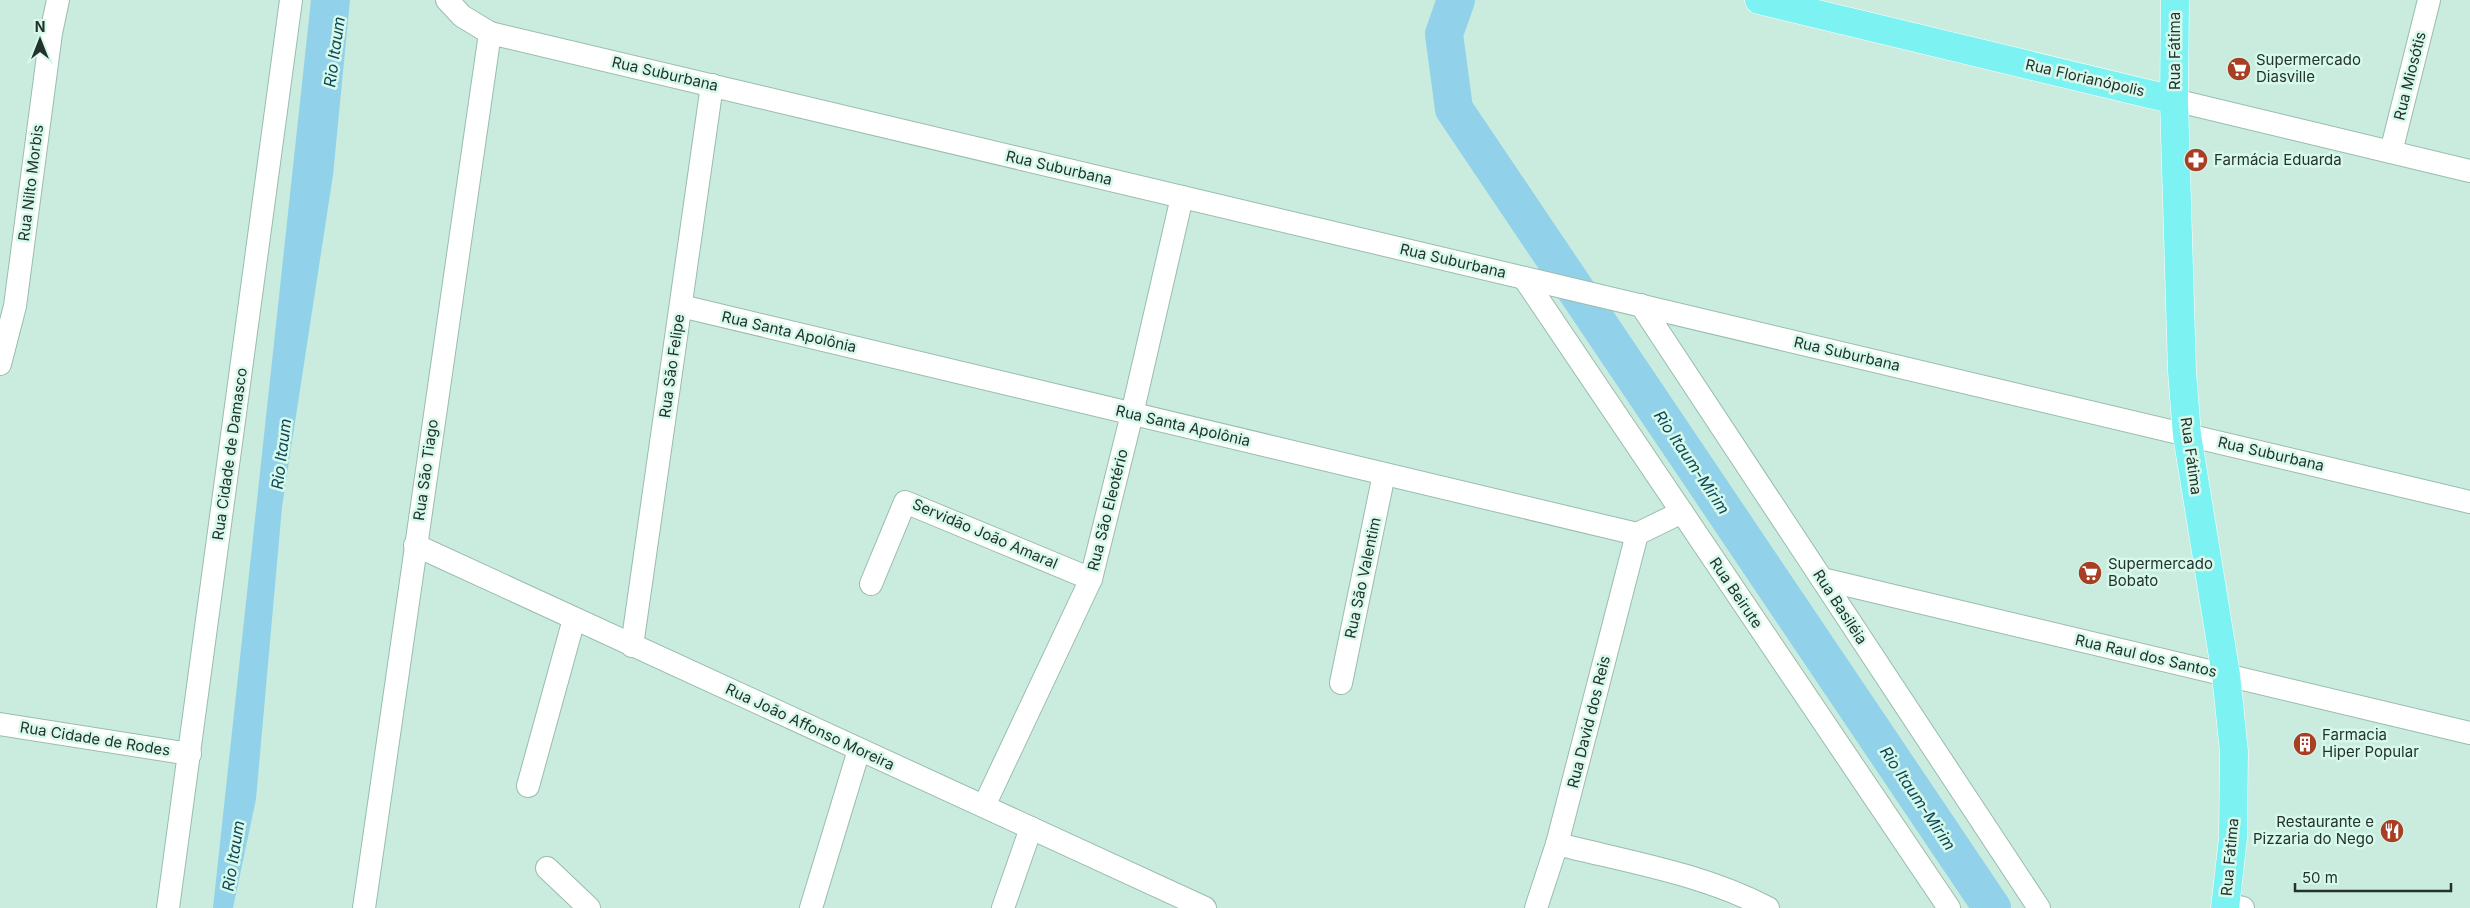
<svg xmlns="http://www.w3.org/2000/svg" width="2470" height="908" font-family="Inter,sans-serif">
<style>
.water{fill:#91d2ea}
.lines{fill:none;stroke-linecap:round;stroke-linejoin:round}
.river{stroke:#91d2ea;stroke-width:38}
.minor-casing{stroke:#9abcaf;stroke-width:24}
.major-casing{stroke:#fff;stroke-width:29}
.minor{stroke:#fff;stroke-width:22}
.major{stroke:#7df2f3;stroke-width:28}
.labels{text-anchor:middle;stroke-width:5;stroke-linejoin:round;paint-order:stroke}
.street-label{font-size:15px;fill:#24322d;stroke:#d6f9eb}
.poi-label{font-size:15px;fill:#24322d;stroke:#d6f9eb;text-anchor:start}
.water-label{font-size:16px;font-style:italic;fill:#0e4657;stroke:#d6f9eb}
</style>
<rect width="100%" height="100%" fill="#c9ecde"/>
<polygon class="water" points="311,0 350,0 333,175 282,507 256,799 233,908 213,908"/>
<g class="lines">
<polyline class="river" points="1456,0 1444,34 1454,109 1992,908"/>
<g class="minor-casing">
<g id="minor">
<polyline points="447,0 462,16 490,33 2470,502"/>
<polyline points="2174,100 2470,171"/>
<polyline points="2391,152 2429,0"/>
<polyline points="1524,278 1949,908"/>
<polyline points="1641,305 2039,908"/>
<polyline points="681,306 1637,534 1682,512"/>
<polyline points="0,364 15,306 51,33 58,0"/>
<polyline points="415,545 1205,908"/>
<polyline points="1822,579 2470,733"/>
<polyline points="871,584 905,502 1091,579"/>
<polyline points="632,646 712,85"/>
<polyline points="1341,683 1384,474"/>
<polyline points="0,724 190,754"/>
<polyline points="528,786 574,619"/>
<polyline points="984,806 1091,579 1132,414 1182,197"/>
<path d="M1557 844C1629 862 1703 874 1768 908"/>
<polyline points="547,868 589,908"/>
<polyline points="2226,904 2243,908"/>
<polyline points="168,908 291,0"/>
<polyline points="364,908 490,33"/>
<polyline points="811,908 859,750"/>
<polyline points="1003,908 1031,828"/>
<polyline points="1536,908 1557,844 1637,534"/>
</g>
</g>
<g class="major-casing">
<g id="major">
<polyline points="1759,0 2174,100"/>
<polyline points="2175,0 2174,100 2182,371 2187,435 2226,675 2234,752 2233,838 2225,908"/>
</g>
</g>
<use href="#minor" class="minor"/>
<use href="#major" class="major"/>
</g>
<defs>
<g id="supermarket-disc" transform="scale(1.25)"><circle r="9.5" fill="#a83f24" stroke="#d6f9eb"/><path d="M-6-5.5h2.5l.6 2H6L4.5 2H-2.5L-4.4-4H-6ZM-1.5 3.2a1.3 1.3 0 1 0 .1 0ZM3 3.2a1.3 1.3 0 1 0 .1 0Z" fill="#fff"/></g>
<g id="pharmacy-disc" transform="scale(1.25)"><circle r="9.5" fill="#a83f24" stroke="#d6f9eb"/><path d="M-2-6h4v4h4v4h-4v4h-4v-4h-4v-4h4Z" fill="#fff"/></g>
<g id="building-disc" transform="scale(1.25)"><circle r="9.5" fill="#a83f24" stroke="#d6f9eb"/><path d="M-4-6H4V6H1V3H-1V6H-4ZM-2.5-4.3h1.7v1.8h-1.7ZM.8-4.3h1.7v1.8H.8ZM-2.5-1h1.7V.8h-1.7ZM.8-1h1.7V.8H.8Z" fill="#fff"/></g>
<g id="restaurant-disc" transform="scale(1.25)"><circle r="9.5" fill="#a83f24" stroke="#d6f9eb"/><path d="M-5-6h1v4h1v-4h1v4h1v-4h1v5L-1.5 .5V6h-2V.5L-5-1ZM5-6V6H3V1.5H1.5Q1.5-4 5-6Z" fill="#fff"/></g>
</defs>
<g fill-rule="evenodd">
<use href="#supermarket-disc" x="2239" y="69"/>
<use href="#pharmacy-disc" x="2196" y="160"/>
<use href="#supermarket-disc" x="2090" y="573"/>
<use href="#building-disc" x="2305" y="744"/>
<use href="#restaurant-disc" x="2392" y="831"/>
</g>
<g class="labels">
<g class="street-label">
<text transform="translate(2175 51) rotate(-90)" y="5">Rua Fátima</text>
<text transform="translate(665 74) rotate(13)" y="5">Rua Suburbana</text>
<text transform="translate(2410 76) rotate(-76)" y="5">Rua Miosótis</text>
<text transform="translate(2085 78) rotate(13)" y="5">Rua Florianópolis</text>
<text transform="translate(1059 168) rotate(13)" y="5">Rua Suburbana</text>
<text transform="translate(31 183) rotate(-83)" y="5">Rua Nilto Morbis</text>
<text transform="translate(1453 261) rotate(13)" y="5">Rua Suburbana</text>
<text transform="translate(789 332) rotate(13)" y="5">Rua Santa Apolônia</text>
<text transform="translate(1847 354) rotate(13)" y="5">Rua Suburbana</text>
<text transform="translate(672 366) rotate(-82)" y="5">Rua São Felipe</text>
<text transform="translate(1183 426) rotate(13)" y="5">Rua Santa Apolônia</text>
<text transform="translate(230 454) rotate(-82)" y="5">Rua Cidade de Damasco</text>
<text transform="translate(2271 454) rotate(13)" y="5">Rua Suburbana</text>
<text transform="translate(2191 456) rotate(82)" y="5">Rua Fátima</text>
<text transform="translate(426 470) rotate(-82)" y="5">Rua São Tiago</text>
<text transform="translate(1108 510) rotate(-76)" y="5">Rua São Eleotério</text>
<text transform="translate(985 534) rotate(23)" y="5">Servidão João Amaral</text>
<text transform="translate(1363 578) rotate(-78)" y="5">Rua São Valentim</text>
<text transform="translate(1736 593) rotate(56)" y="5">Rua Beirute</text>
<text transform="translate(1840 607) rotate(57)" y="5">Rua Basiléia</text>
<text transform="translate(2146 656) rotate(13)" y="5">Rua Raul dos Santos</text>
<text transform="translate(1589 722) rotate(-76)" y="5">Rua David dos Reis</text>
<text transform="translate(810 727) rotate(25)" y="5">Rua João Affonso Moreira</text>
<text transform="translate(95 739) rotate(9)" y="5">Rua Cidade de Rodes</text>
<text transform="translate(2230 857) rotate(-85)" y="5">Rua Fátima</text>
</g>
<g class="poi-label">
<text x="2256" y="65">Supermercado<tspan x="2256" dy="17">Diasville</tspan></text>
<text x="2214" y="165">Farmácia Eduarda</text>
<text x="2108" y="569">Supermercado<tspan x="2108" dy="17">Bobato</tspan></text>
<text x="2322" y="740">Farmacia<tspan x="2322" dy="17">Hiper Popular</tspan></text>
<text x="2374" y="827" text-anchor="end">Restaurante e<tspan x="2374" dy="17">Pizzaria do Nego</tspan></text>
</g>
<g class="water-label">
<text transform="translate(334 52) rotate(-82)" y="6">Rio Itaum</text>
<text transform="translate(281 454) rotate(-83)" y="6">Rio Itaum</text>
<text transform="translate(1692 462) rotate(56)" y="6">Rio Itaum-Mirim</text>
<text transform="translate(1918 798) rotate(56)" y="6">Rio Itaum-Mirim</text>
<text transform="translate(233 856) rotate(-81)" y="6">Rio Itaum</text>
</g>
</g>
<g transform="translate(40 40)" stroke="#d6f9eb" stroke-width="4" paint-order="stroke">
<path d="M0-4L9 19L0 12L-9 19Z" fill="#24322d"/>
<text y="-8" font-size="14" font-weight="bold" text-anchor="middle" fill="#24322d">N</text>
</g>
<path d="M2295 883v8h156v-8" fill="none" stroke="#24322d" stroke-width="2.5"/>
<text x="2302" y="883" font-size="15" fill="#24322d" stroke="#d6f9eb" stroke-width="4" paint-order="stroke">50 m</text>
</svg>
